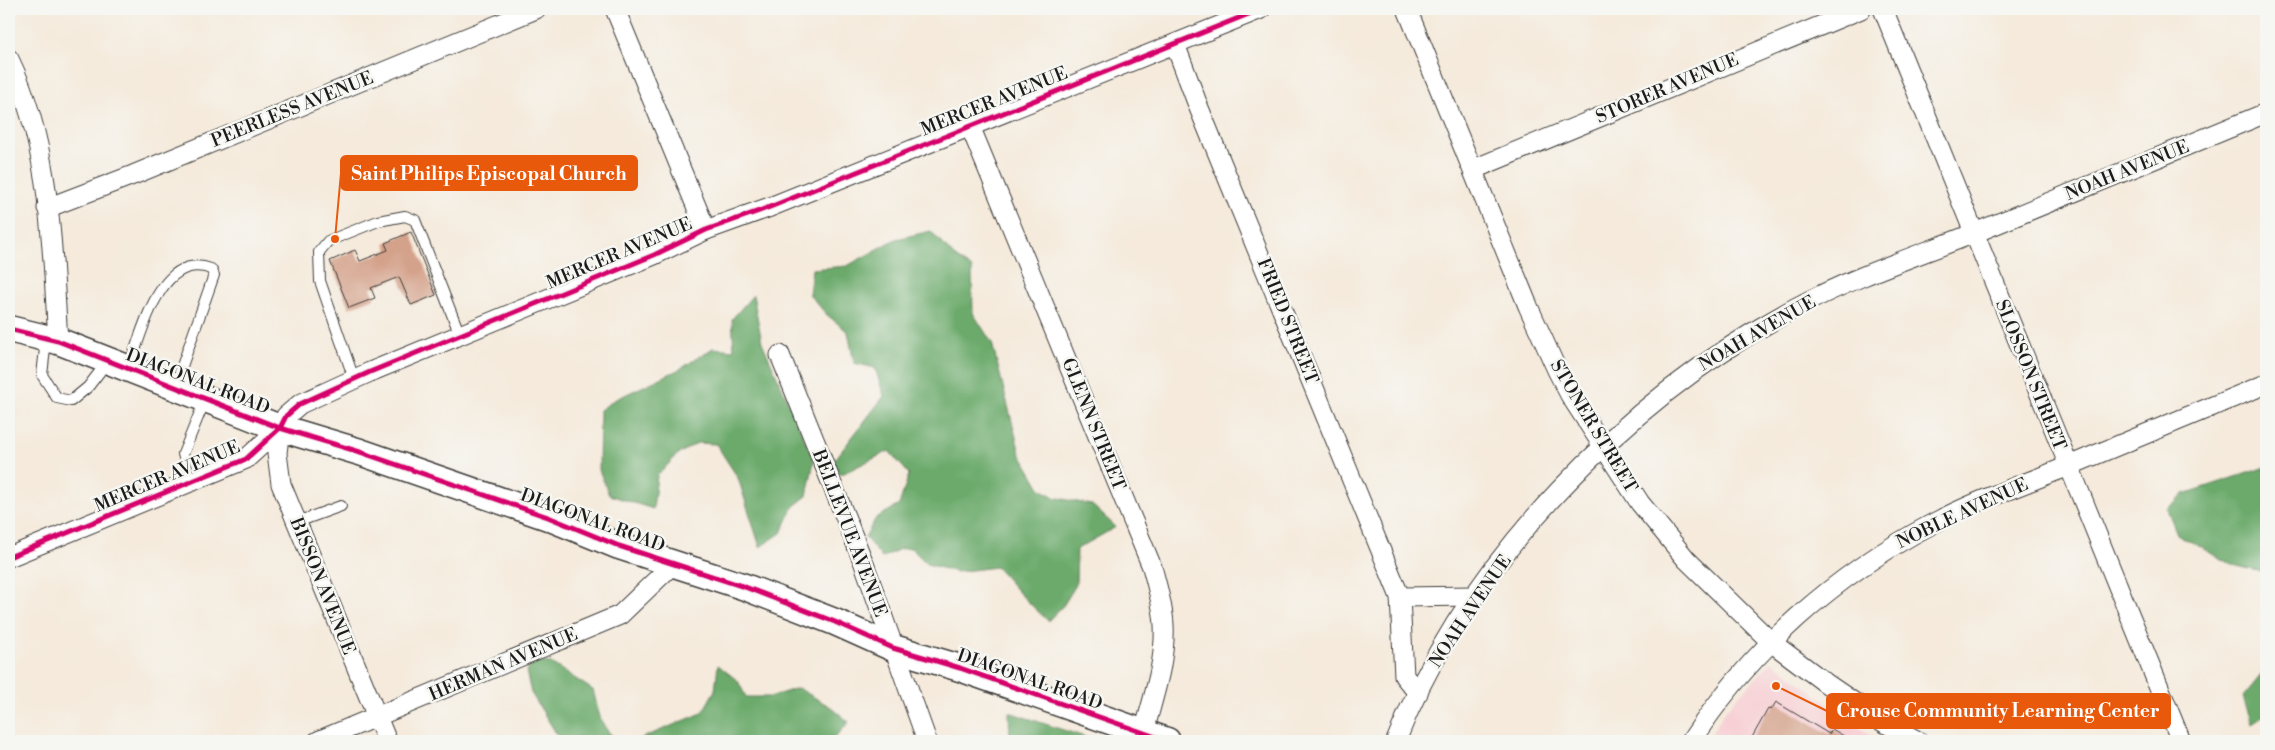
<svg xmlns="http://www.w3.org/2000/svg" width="2275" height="750" font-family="'Libre Bodoni',serif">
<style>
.built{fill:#f7cfd4}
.forest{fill:#6caa6c;stroke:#446344}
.building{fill:#d4a18a}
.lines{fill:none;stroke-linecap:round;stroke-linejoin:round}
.lane-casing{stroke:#3d3b39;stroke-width:12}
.street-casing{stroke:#3d3b39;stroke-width:21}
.secondary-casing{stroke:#3d3b39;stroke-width:29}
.lane{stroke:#fff;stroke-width:10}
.street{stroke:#fff;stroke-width:19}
.secondary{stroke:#fff;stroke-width:26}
.cycleway-casing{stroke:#f6f6f2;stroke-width:8}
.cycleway{stroke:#d6006c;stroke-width:5}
.labels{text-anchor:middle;stroke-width:5;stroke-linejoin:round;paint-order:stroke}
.street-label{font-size:18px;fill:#1c1c1c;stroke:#f6f6f2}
.leader{fill:none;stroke:#e8590c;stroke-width:2}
.callout-dot{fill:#e8590c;stroke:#f6f6f2;stroke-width:2}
.callout{fill:#e8590c;stroke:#e8590c;stroke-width:2}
.callout-label{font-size:19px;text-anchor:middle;font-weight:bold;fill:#fff}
</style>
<rect width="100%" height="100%" fill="#f6f6f2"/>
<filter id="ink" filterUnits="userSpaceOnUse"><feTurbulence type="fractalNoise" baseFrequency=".02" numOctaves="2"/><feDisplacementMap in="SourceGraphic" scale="10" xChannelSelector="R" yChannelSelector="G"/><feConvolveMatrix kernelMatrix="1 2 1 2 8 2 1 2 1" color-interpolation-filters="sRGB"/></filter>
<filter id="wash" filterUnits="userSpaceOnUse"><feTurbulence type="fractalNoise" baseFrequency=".0096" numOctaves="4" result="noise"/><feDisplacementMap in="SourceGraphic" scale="20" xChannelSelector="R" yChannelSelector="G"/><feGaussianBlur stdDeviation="1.12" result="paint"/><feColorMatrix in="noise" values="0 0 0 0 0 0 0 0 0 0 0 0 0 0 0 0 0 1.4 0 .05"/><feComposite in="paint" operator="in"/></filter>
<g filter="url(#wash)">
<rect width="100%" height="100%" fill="#f5eadb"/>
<polygon class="built" points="1772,661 1861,729 1882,741 1707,741 1725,711"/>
<g class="forest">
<polygon points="931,231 954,256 972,269 973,313 992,343 1020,453 1040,488 1054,497 1092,505 1116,527 1077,549 1076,585 1063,606 1048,621 1021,595 996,567 956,572 927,564 911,548 900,549 882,558 865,537 876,518 899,505 909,474 889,451 840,475 833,462 884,396 875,368 854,363 848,332 826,314 809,294 812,269 847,266 896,239"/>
<polygon points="753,295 762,342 814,461 807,496 794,506 781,533 760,547 738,478 716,444 697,443 677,455 657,476 653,509 609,495 599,470 600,410 614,400 680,369 713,348 734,350 732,319"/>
<polygon points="2266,467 2266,573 2233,565 2177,534 2167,509 2184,494"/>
<path d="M535 661 551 663 593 690C599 712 600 730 620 741H561L531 693 526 671Z"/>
<polygon points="718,665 738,681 746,697 770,697 798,688 831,707 849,722 832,741 635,741 702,713 715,690"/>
<polygon points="2266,669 2266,715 2252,724 2243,697"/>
<polygon points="1009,712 1097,741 1010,741"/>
</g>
<g id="blocks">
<g class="building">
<polygon points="411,232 436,295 411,305 399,277 371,288 375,298 349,308 330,261 355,250 360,261 388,250 385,243"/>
<polygon points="1776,702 1829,734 1832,729 1852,741 1750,741 1768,709 1771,710"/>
</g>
</g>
</g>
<g filter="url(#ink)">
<use href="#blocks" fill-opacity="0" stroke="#3d3b39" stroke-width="1"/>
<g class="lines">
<g class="lane-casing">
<g id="lane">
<polyline points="46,340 42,375 57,398 71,401 88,387 108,361"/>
<path d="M129 367C142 334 160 250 211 269L214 275 175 386"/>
<polyline points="354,379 320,281 319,252 328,241 378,221 405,216 415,220 460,335"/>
<polyline points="191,483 183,454 205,400"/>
<polyline points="297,522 341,506"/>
</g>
</g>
<g class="street-casing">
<g id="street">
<polyline points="615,9 706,230"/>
<polyline points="1407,9 1528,306 1557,370 1570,395 1640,503 1686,559 1771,642 1827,684 1883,722 1918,741"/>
<polyline points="1883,9 2181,741"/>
<polyline points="1175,44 1199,108 1400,597 1404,676 1418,693"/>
<path d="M9 59C51 145 52 247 58 341"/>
<path d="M970 126 1152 567C1157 586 1163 605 1164 625 1166 661 1153 697 1144 732"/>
<polyline points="1474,169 1861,9"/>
<polyline points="47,208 133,175 536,9"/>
<polyline points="780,355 863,561 927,741"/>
<polyline points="280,428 277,453 281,484 387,741"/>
<polyline points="9,557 246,459 280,428 286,416 300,404 370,372 654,255 706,230 770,207 1261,9"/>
<polyline points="1400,597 1475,596"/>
<polyline points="318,741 620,615 673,564"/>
<path d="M1396 741C1467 560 1627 398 1797 307 1855 276 1917 256 1977 232 2074 193 2170 152 2266 113"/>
<path d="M1691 741C1751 649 1835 575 1932 524 1977 500 2025 484 2071 465 2136 438 2201 411 2266 384"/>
</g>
</g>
<g class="secondary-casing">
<polyline id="secondary" points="9,329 58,341 280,428 360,452 548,517 619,546 745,587 835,622 893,648 960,668 1167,741"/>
</g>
<use href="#lane" class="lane"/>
<use href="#street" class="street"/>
<use href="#secondary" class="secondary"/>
<g class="cycleway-casing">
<g id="cycleway">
<polyline points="9,329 58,341 280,428 360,452 548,517 619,546 745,587 835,622 893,648 960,668 1167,741"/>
<polyline points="9,557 246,459 280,428 286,416 300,404 370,372 654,255 706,230 770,207 1261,9"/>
</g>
</g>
<use href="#cycleway" class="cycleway"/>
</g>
</g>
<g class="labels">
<g class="street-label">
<text transform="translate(1667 88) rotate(-23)" y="6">STORER AVENUE</text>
<text transform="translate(994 101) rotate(-22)" y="6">MERCER AVENUE</text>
<text transform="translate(292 109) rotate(-22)" y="6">PEERLESS AVENUE</text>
<text transform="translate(2127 170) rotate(-22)" y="6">NOAH AVENUE</text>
<text transform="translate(619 253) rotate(-23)" y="6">MERCER AVENUE</text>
<text transform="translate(1288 321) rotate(68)" y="6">FRIED STREET</text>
<text transform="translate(1757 333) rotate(-30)" y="6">NOAH AVENUE</text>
<text transform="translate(2031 375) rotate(68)" y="6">SLOSSON STREET</text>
<text transform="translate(198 381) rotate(21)" y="6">DIAGONAL ROAD</text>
<text transform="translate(1094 424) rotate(68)" y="6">GLENN STREET</text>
<text transform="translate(1594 426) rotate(59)" y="6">STONER STREET</text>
<text transform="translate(167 476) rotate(-23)" y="6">MERCER AVENUE</text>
<text transform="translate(1962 513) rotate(-25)" y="6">NOBLE AVENUE</text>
<text transform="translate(593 520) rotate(20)" y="6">DIAGONAL ROAD</text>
<text transform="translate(850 533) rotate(69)" y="6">BELLEVUE AVENUE</text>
<text transform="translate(323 586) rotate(68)" y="6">BISSON AVENUE</text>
<text transform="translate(1470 611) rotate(-56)" y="6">NOAH AVENUE</text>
<text transform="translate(503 664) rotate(-23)" y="6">HERMAN AVENUE</text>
<text transform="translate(1030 679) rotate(19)" y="6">DIAGONAL ROAD</text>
</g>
</g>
<path class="leader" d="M335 239L341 173M1776 686L1827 711"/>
<g class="callout-dot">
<circle cx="335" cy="239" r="5"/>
<circle cx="1776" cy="686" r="5"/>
</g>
<g class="callout">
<rect x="341" y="156" width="296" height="34" rx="5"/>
<rect x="1827" y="694" width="343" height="34" rx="5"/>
</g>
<g class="callout-label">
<text x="489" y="180">Saint Philips Episcopal Church</text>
<text x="1998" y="717">Crouse Community Learning Center</text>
</g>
<rect width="2275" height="750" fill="none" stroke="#f6f6f2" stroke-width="30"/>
</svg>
